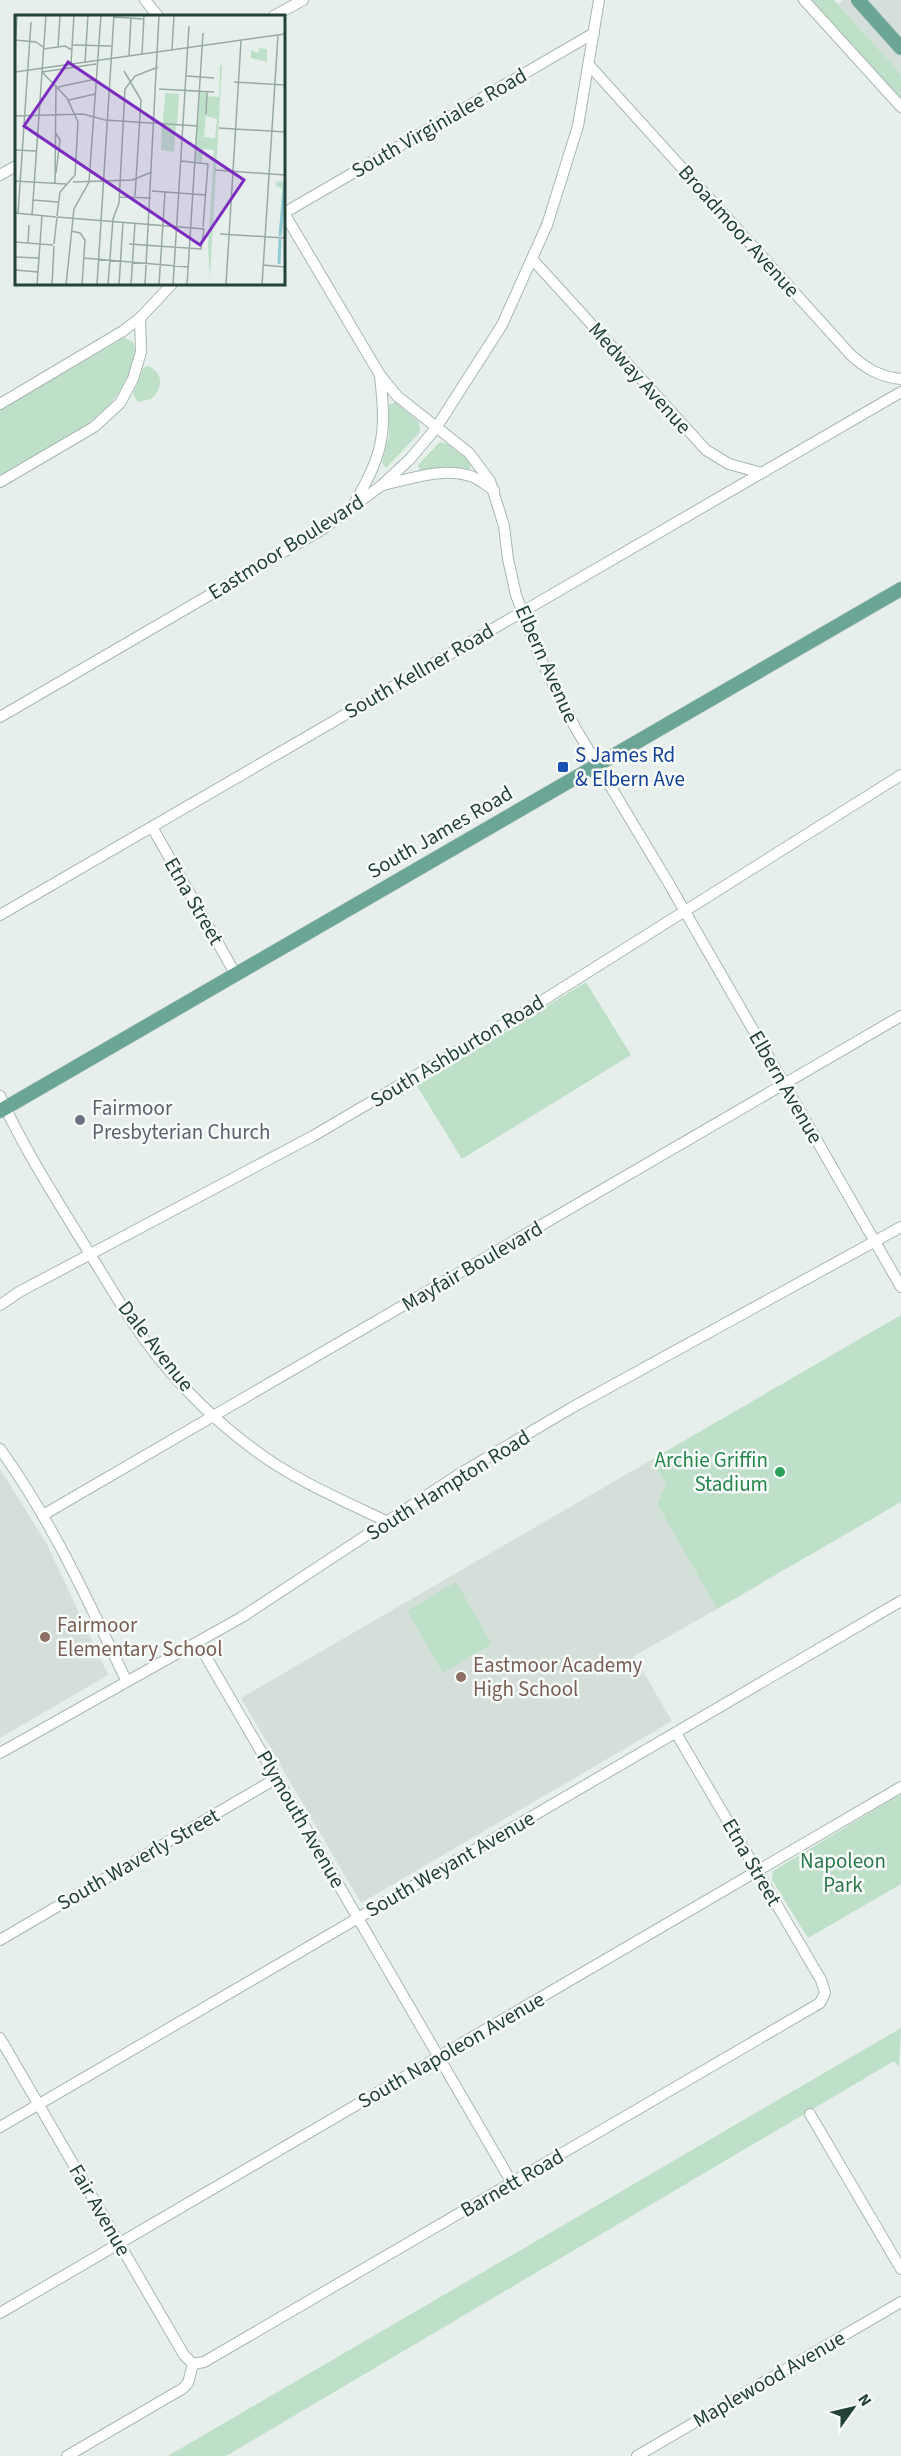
<svg xmlns="http://www.w3.org/2000/svg" width="901" height="2456" font-family="'Source Sans 3',sans-serif">
<style>
.built{fill:#d4dfda}
.green{fill:#bfe0c8}
.lines{fill:none;stroke-linecap:round;stroke-linejoin:round}
.minor-casing{stroke:#a8b8b2;stroke-width:12}
.major-casing{stroke:#c2cac8;stroke-width:15}
.minor{stroke:#fff;stroke-width:10}
.major{stroke:#6aa596;stroke-width:14}
.transit-dot{fill:#1a4fb4;stroke:#f7fbf9;stroke-width:2}
.worship-dot{fill:#6b7280;stroke:#f7fbf9;stroke-width:2}
.leisure-dot{fill:#2e9e5b;stroke:#f7fbf9;stroke-width:2}
.education-dot{fill:#8d6e63;stroke:#f7fbf9;stroke-width:2}
.labels{text-anchor:middle;stroke-width:5;stroke-linejoin:round;paint-order:stroke}
.street-label{font-size:21px;fill:#24423a;stroke:#f7fbf9}
.transit-label{font-size:21px;fill:#164399;stroke:#f7fbf9;text-anchor:start}
.worship-label{font-size:21px;fill:#5b616d;stroke:#f7fbf9;text-anchor:start}
.leisure-label{font-size:21px;fill:#27864d;stroke:#f7fbf9;text-anchor:end}
.education-label{font-size:21px;fill:#785e54;stroke:#f7fbf9;text-anchor:start}
.park-label{font-size:21px;fill:#2d7a4b;stroke:#f7fbf9}
.inset-river{fill:none;stroke:#8ec9d4;stroke-width:3}
.inset-road{fill:none;stroke:#98aaa4;stroke-width:1.5}
.view{fill:#7b2cbf;fill-opacity:0.15;stroke:#7b2cbf;stroke-width:3}
.inset-edge{fill:none;stroke:#24423a;stroke-width:3}
</style>
<rect width="100%" height="100%" fill="#e6efeb"/>
<g class="built">
<polygon points="843,0 901,0 901,74 838,4"/>
<polygon points="651,1460 666,1484 657,1504 717,1609 634,1656 672,1721 361,1903 241,1698"/>
<polygon points="0,1469 47,1544 108,1675 0,1738"/>
</g>
<g class="green">
<polygon points="809,0 834,0 901,74 901,103"/>
<path d="M124 338 133 342C137 351 134 360 131 369 113 422 46 449 0 476V410Z"/>
<path d="M148 366C164 372 163 389 151 399L138 402 133 394 143 368Z"/>
<polygon points="395,402 419,422 420,432 386,468 382,462 389,436 389,405"/>
<polygon points="440,442 448,444 471,463 470,470 448,467 420,471 418,465"/>
<polygon points="586,982 631,1055 462,1159 417,1086"/>
<polygon points="901,1315 901,1502 717,1609 657,1504 666,1484 651,1460"/>
<polygon points="456,1582 492,1644 443,1673 407,1611"/>
<polygon points="901,1794 901,1884 808,1938 772,1880 773,1871"/>
<polygon points="901,2028 899,2067 894,2061 226,2456 168,2456"/>
</g>
<g class="lines">
<g class="minor-casing">
<g id="minor">
<polyline points="145,0 158,16"/>
<polyline points="804,0 901,107"/>
<polyline points="274,16 303,0"/>
<polyline points="594,33 284,213 380,375 397,396 469,453 490,481 504,526 508,559 516,595 539,655 556,690 576,729 668,882 901,1287"/>
<path d="M589 65 850 354C865 368 880 377 901 379"/>
<polyline points="0,175 16,166"/>
<polyline points="533,260 706,450 729,464 762,473"/>
<polyline points="0,404 123,331 140,318 172,284"/>
<polyline points="0,482 94,427 120,403 133,379 141,352 140,318"/>
<path d="M383 485C410 479 445 466 473 477 480 480 487 486 494 490"/>
<path d="M353 506C383 453 387 437 380 376"/>
<polyline points="0,717 323,529 382,485 410,459 436,428 502,325 547,225 578,126 599,0"/>
<polyline points="152,827 236,975"/>
<polyline points="0,915 901,392"/>
<path d="M0 1096C24 1149 55 1197 85 1246 101 1271 115 1296 131 1320 162 1368 206 1414 252 1448 292 1479 342 1500 388 1522"/>
<polyline points="0,1305 19,1292 313,1136 526,1011 901,775"/>
<path d="M0 1449C52 1521 88 1601 126 1680"/>
<polyline points="43,1515 901,1016"/>
<polyline points="198,1643 512,2183"/>
<polyline points="0,1753 242,1617 461,1473 573,1407 901,1227"/>
<polyline points="0,1940 277,1778"/>
<polyline points="0,2038 184,2355 193,2364 188,2383 182,2389 67,2456"/>
<polyline points="810,2114 901,2269"/>
<polyline points="0,2127 901,1601"/>
<polyline points="0,2313 901,1787"/>
<polyline points="193,2364 204,2362 820,2003 825,1993 821,1980 676,1733"/>
<polyline points="637,2456 901,2302"/>
</g>
</g>
<g class="major-casing">
<g id="major">
<polyline points="858,0 901,48"/>
<polyline points="0,1111 901,589"/>
</g>
</g>
<use href="#minor" class="minor"/>
<use href="#major" class="major"/>
</g>
<rect class="transit-dot" x="557" y="761" width="12" height="12" rx="3"/>
<circle class="worship-dot" cx="80" cy="1120" r="6"/>
<circle class="leisure-dot" cx="780" cy="1472" r="6"/>
<g class="education-dot">
<circle cx="45" cy="1637" r="6"/>
<circle cx="461" cy="1677" r="6"/>
</g>
<g class="labels">
<g class="street-label">
<text transform="translate(439 123) rotate(-30)" y="7">South Virginialee Road</text>
<text transform="translate(739 231) rotate(48)" y="7">Broadmoor Avenue</text>
<text transform="translate(640 378) rotate(48)" y="7">Medway Avenue</text>
<text transform="translate(286 547) rotate(-32)" y="7">Eastmoor Boulevard</text>
<text transform="translate(547 664) rotate(66)" y="7">Elbern Avenue</text>
<text transform="translate(419 671) rotate(-30)" y="7">South Kellner Road</text>
<text transform="translate(440 832) rotate(-30)" y="7">South James Road</text>
<text transform="translate(194 901) rotate(60)" y="7">Etna Street</text>
<text transform="translate(457 1051) rotate(-31)" y="7">South Ashburton Road</text>
<text transform="translate(786 1087) rotate(60)" y="7">Elbern Avenue</text>
<text transform="translate(472 1266) rotate(-30)" y="7">Mayfair Boulevard</text>
<text transform="translate(156 1346) rotate(52)" y="7">Dale Avenue</text>
<text transform="translate(448 1485) rotate(-32)" y="7">South Hampton Road</text>
<text transform="translate(301 1819) rotate(60)" y="7">Plymouth Avenue</text>
<text transform="translate(138 1859) rotate(-30)" y="7">South Waverly Street</text>
<text transform="translate(752 1862) rotate(60)" y="7">Etna Street</text>
<text transform="translate(450 1864) rotate(-30)" y="7">South Weyant Avenue</text>
<text transform="translate(451 2050) rotate(-30)" y="7">South Napoleon Avenue</text>
<text transform="translate(512 2183) rotate(-30)" y="7">Barnett Road</text>
<text transform="translate(100 2210) rotate(60)" y="7">Fair Avenue</text>
<text transform="translate(769 2379) rotate(-30)" y="7">Maplewood Avenue</text>
</g>
<g class="transit-label">
<text x="575" y="762">S James Rd<tspan x="575" dy="24">&amp; Elbern Ave</tspan></text>
</g>
<g class="worship-label">
<text x="92" y="1115">Fairmoor<tspan x="92" dy="24">Presbyterian Church</tspan></text>
</g>
<g class="leisure-label">
<text x="768" y="1467">Archie Griffin<tspan x="768" dy="24">Stadium</tspan></text>
</g>
<g class="education-label">
<text x="57" y="1632">Fairmoor<tspan x="57" dy="24">Elementary School</tspan></text>
<text x="473" y="1672">Eastmoor Academy<tspan x="473" dy="24">High School</tspan></text>
</g>
<g class="park-label">
<text x="843" y="1868">Napoleon<tspan x="843" dy="24">Park</tspan></text>
</g>
</g>
<g transform="translate(15 15)">
<rect width="270" height="270" fill="#e6efeb"/>
<path d="M244 33 252 34V47L236 43V35L243 38ZM205 50H207L195 263 193 233 199 135 188 134 187 147 181 146 185 77 191 78V101L192 81 204 82ZM191 101 202 104 200 123 189 122ZM150 78 164 79 162 109 148 108ZM147 110H161L159 137 146 135ZM270 166 268 212 264 221 267 173 261 171V167Z" fill="#bfe0c8" fill-rule="evenodd"/>
<path class="inset-river" d="M265 221 270 168M264 249 265 224"/>
<path class="inset-road" d="M99 2 129 4M0 25 21 27 28 32M58 30 96 31M43 32 45 0M28 34 50 31 57 35M0 35 2 0M157 35 159 0M127 39 129 0M114 41 116 3M70 47 73 0M56 49 59 0M109 56 126 85 120 181M0 57 270 19M27 57 52 83 63 107 60 160 45 177 42 201M27 57 81 49M172 61 199 63M219 67 270 70M43 72 81 64M144 74 199 77M54 85 80 79M191 99 192 77M0 101 68 99 90 105 183 111M204 113 270 117M40 117 45 125 41 158M0 135 21 136M166 146 193 149 188 212M200 155 270 160M0 166 51 169M58 167 117 165 137 157M40 169 41 70M137 176 191 180M104 182 136 183M18 185 43 187M0 198 41 202M3 199 16 7M17 200 31 0M42 202 189 214 186 234 114 229M56 216 65 218 70 225 67 270M205 219 270 223M0 227 38 230M13 228 14 210M39 229 42 202M0 242 24 243M69 243 173 252M248 250 270 252M0 255 23 257M22 270 27 201M37 270 39 231M51 270 59 194 74 167 86 0M82 270 99 0M93 270 98 204 104 188 110 74 120 61 143 52M104 270 108 207M116 270 120 208M130 270 144 0M144 270 150 177M158 270 174 11M172 270 188 18M211 270 226 26M247 270 263 20"/>
<path class="view" d="M53 47 229 165 185 230 9 111Z"/>
<rect width="270" height="270" class="inset-edge"/>
</g>
<g transform="translate(853 2408) rotate(56)" stroke="#f7fbf9" stroke-width="4.5" paint-order="stroke">
<path d="M0-4.5L10 22L0 15L-10 22Z" fill="#24423a"/>
<text y="-9" font-size="16" font-weight="bold" text-anchor="middle" fill="#24423a">N</text>
</g>
</svg>
